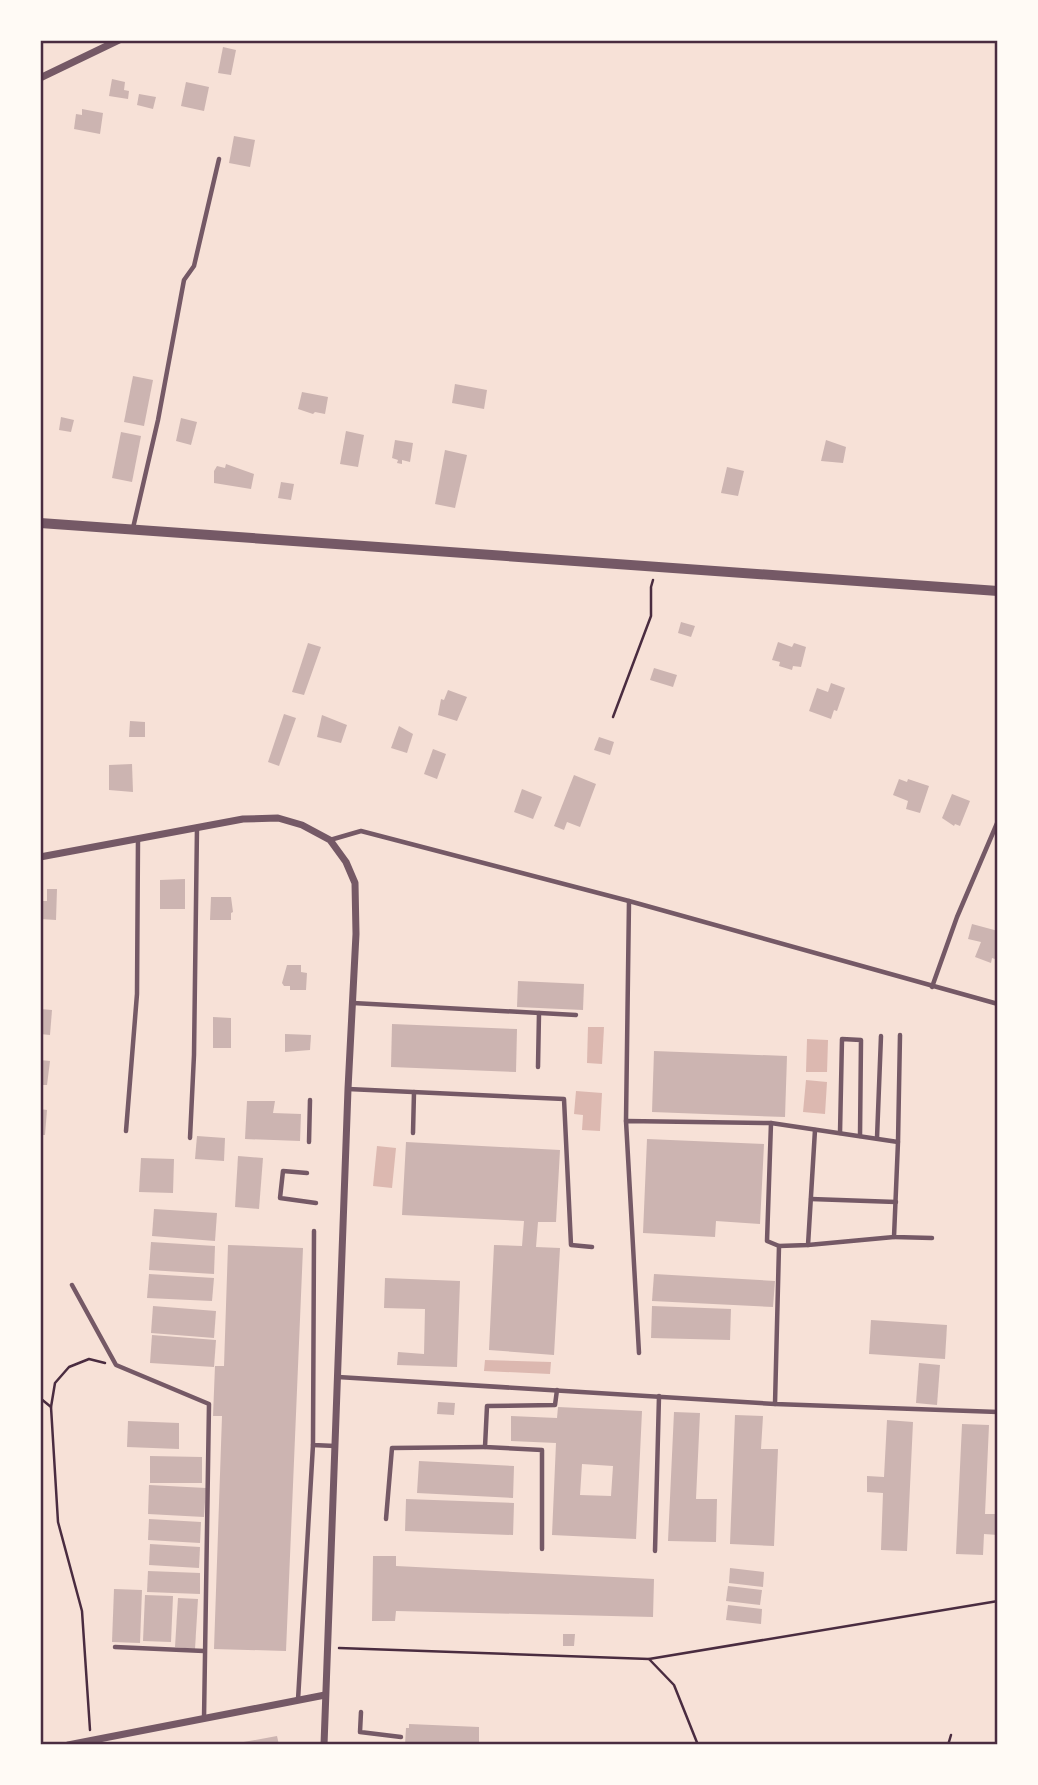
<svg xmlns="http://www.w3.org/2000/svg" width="1038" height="1785" font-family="'Fira Sans',sans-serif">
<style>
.water{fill:#dcb8b0}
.building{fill:#ccb4b1;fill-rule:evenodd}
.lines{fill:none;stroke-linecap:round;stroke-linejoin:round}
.path{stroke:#4a2c40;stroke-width:2.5}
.service{stroke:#755966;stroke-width:4.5}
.minor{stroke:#755966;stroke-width:7}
.tertiary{stroke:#755966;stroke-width:10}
.neatline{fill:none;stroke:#4a2c40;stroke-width:2.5}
</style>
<rect width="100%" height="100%" fill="#f7e1d7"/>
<g class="water">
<polygon points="588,1027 604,1027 602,1064 587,1063"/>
<polygon points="807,1039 828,1040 827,1072 806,1072"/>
<polygon points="806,1080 827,1082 825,1114 803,1112"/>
<polygon points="576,1091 602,1093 600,1131 582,1130 583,1115 574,1114"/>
<polygon points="377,1146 396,1148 392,1188 373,1186"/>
<polygon points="485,1360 551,1362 550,1374 484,1371"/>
</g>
<g class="building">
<polygon points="223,47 236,50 231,75 218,73"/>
<polygon points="112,79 125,82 124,90 129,91 128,99 109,96"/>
<polygon points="186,82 209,87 204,111 181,106"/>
<polygon points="139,94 156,97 153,109 137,105"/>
<polygon points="82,109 103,113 100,134 74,129 76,114 82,115"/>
<polygon points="234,136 255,140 250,167 229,163"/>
<polygon points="133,376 153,380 144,426 124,422"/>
<polygon points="455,384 487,390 484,409 452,403"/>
<polygon points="302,392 328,397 325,414 315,412 313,414 298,409"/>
<polygon points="61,417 74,420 71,432 59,430"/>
<polygon points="181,418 197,422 191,445 176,441"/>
<polygon points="346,431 364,435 358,467 340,464"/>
<polygon points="121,432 141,436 132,482 112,478"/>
<polygon points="395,440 413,443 410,462 402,460 402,464 397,463 398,460 392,458"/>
<polygon points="826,440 846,447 843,463 821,461"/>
<polygon points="445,450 467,455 455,508 435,504"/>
<polygon points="226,464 254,474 251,489 214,483 214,471 217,466 225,468"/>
<polygon points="727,467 744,471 738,496 721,493"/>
<polygon points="281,482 294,484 291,500 278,498"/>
<polygon points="681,622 695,626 691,637 678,633"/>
<polygon points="778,642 792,647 794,643 806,647 801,667 793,666 792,670 779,666 780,662 772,660"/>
<polygon points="308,643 321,647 304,695 292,692"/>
<polygon points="654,668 677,675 673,687 650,680"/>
<polygon points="831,683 845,688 837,711 834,710 831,719 809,711 817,688 828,692"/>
<polygon points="448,690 467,697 457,721 438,715 441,699 444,700"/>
<polygon points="284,714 296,718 279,766 268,762"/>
<polygon points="322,715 347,725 341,743 317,737"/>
<polygon points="130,721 145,722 145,737 129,737"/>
<polygon points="399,726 413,734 407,753 391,748"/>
<polygon points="599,737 614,742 610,755 594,750"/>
<polygon points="433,749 446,754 437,779 424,774"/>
<polygon points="132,764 133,792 109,790 109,765"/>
<polygon points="574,775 596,784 580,827 567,822 564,830 554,826"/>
<polygon points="899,779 907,782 908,779 929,786 920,813 906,809 908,801 893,795"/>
<polygon points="522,789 542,797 533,819 514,812"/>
<polygon points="952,794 970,801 960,826 955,824 954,826 942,818"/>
<polygon points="185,879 185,909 160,909 160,880"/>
<polygon points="47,889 57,889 56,920 40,919 40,901 47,901"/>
<polygon points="211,897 231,897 233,912 231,913 231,920 210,920"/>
<polygon points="972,924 998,931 998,960 992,958 991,963 975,957 981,942 968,939"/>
<polygon points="287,965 301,965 301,972 307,973 306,990 290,990 290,986 284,986 282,983"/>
<polygon points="518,981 584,984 583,1010 517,1007"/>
<polygon points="40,1009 52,1010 50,1035 40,1034"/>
<polygon points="213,1017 231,1018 231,1048 213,1048"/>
<polygon points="392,1024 517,1029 516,1072 391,1067"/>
<polygon points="285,1034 311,1035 310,1050 285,1052"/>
<polygon points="654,1051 787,1056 785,1117 652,1112"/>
<polygon points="40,1060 50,1061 47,1085 40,1085"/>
<polygon points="247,1101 275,1101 273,1113 301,1114 300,1141 245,1139"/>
<polygon points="40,1109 47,1110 45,1135 40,1135"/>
<polygon points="197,1136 225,1138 224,1161 195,1159"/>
<polygon points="647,1139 764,1144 760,1224 716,1221 715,1237 643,1233"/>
<polygon points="406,1142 560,1150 556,1222 538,1222 536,1247 560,1248 554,1355 489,1350 494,1245 522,1246 524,1221 402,1215"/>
<polygon points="238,1156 263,1158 259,1209 235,1207"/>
<polygon points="141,1158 174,1159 173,1193 139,1192"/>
<polygon points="154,1209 217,1213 215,1241 152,1236"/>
<polygon points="151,1242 215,1246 214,1274 149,1270"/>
<polygon points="228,1245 303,1248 286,1651 214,1649 222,1416 213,1416 215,1366 224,1366"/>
<polygon points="149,1274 214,1278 212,1301 147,1298"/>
<polygon points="654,1274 775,1281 773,1307 652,1301"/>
<polygon points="385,1278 460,1281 457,1367 397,1365 398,1352 424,1354 425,1309 384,1308"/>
<polygon points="153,1306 216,1311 214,1338 151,1333"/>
<polygon points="652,1306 731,1309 730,1340 651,1338"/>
<polygon points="871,1320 947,1325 945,1359 869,1354"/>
<polygon points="152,1335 216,1340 214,1367 150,1363"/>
<polygon points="919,1363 940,1365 937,1405 916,1403"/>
<polygon points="438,1402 455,1403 454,1415 437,1414"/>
<path d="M558 1407 642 1411 636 1539 552 1535 556 1443 511 1441V1416L557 1418ZM582 1464 613 1466 611 1496 580 1495Z"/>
<polygon points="674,1412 700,1413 696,1499 717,1499 716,1542 668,1541"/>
<polygon points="735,1415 763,1416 761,1449 778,1449 774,1546 730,1544"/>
<polygon points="887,1420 913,1422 907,1551 881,1550 883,1493 867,1492 867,1476 884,1477"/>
<polygon points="128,1421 179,1423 179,1449 127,1447"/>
<polygon points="962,1424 989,1425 985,1514 998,1514 998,1535 984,1534 983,1555 956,1554"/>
<polygon points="150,1456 202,1457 202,1483 150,1483"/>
<polygon points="419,1461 514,1466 513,1498 417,1493"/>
<polygon points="149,1485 206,1488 204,1517 148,1514"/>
<polygon points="406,1499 514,1503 513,1535 405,1531"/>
<polygon points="149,1519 201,1522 200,1543 148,1540"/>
<polygon points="150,1544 200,1547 199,1568 149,1565"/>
<polygon points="373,1556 396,1556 396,1566 654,1579 653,1617 396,1611 395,1621 372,1621"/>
<polygon points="730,1568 764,1572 763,1587 729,1583"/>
<polygon points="148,1571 200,1573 200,1594 147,1592"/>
<polygon points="728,1586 762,1590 760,1605 726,1601"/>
<polygon points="114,1589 142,1590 140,1643 112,1642"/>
<polygon points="145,1595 173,1596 171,1642 143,1641"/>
<polygon points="178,1598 198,1599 195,1649 175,1647"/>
<polygon points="728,1605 762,1609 761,1624 726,1620"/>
<polygon points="563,1634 575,1634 574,1646 563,1646"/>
<polygon points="409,1724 479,1727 479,1745 405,1745 406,1728 409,1728"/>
<polygon points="277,1736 279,1745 238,1745 238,1743"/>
</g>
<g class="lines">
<g class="path">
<polyline points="613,717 651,616 651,587 653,580"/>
<polyline points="40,1398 51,1407 58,1522 82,1611 90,1730"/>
<polyline points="51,1407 55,1383 69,1367 89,1359 105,1363"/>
<polyline points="339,1648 649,1659 998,1601"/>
<polyline points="649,1659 674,1685 698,1745"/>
<polyline points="948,1745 951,1735"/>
</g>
<g class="service">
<polyline points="133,528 158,420 184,280 194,266 219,159"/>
<polyline points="330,840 361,831 629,901 998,1004"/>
<polyline points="932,987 957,917 998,821"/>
<polyline points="353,1003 576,1015"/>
<polyline points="538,1067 539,1013"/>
<polyline points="348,1089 564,1099 571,1245 592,1247"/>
<polyline points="626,1121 629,901"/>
<polyline points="771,1123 767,1241 779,1246 775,1404"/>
<polyline points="126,1131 137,994 138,838"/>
<polyline points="413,1133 414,1092"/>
<polyline points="840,1133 842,1039 861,1040 860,1136"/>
<polyline points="190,1138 194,1055 197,827"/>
<polyline points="877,1138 881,1036"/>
<polyline points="309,1142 310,1100"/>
<polyline points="898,1142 900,1035"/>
<polyline points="307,1173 283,1171 280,1198 316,1203"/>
<polyline points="811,1199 896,1202"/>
<polyline points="314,1231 313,1445 335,1446"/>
<polyline points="808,1245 894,1237"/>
<polyline points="779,1246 808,1245 815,1130"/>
<polyline points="72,1285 116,1365 209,1404 204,1719"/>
<polyline points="639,1353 626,1121 771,1123 898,1142 894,1237 932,1238"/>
<polyline points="338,1377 775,1404 998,1412"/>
<polyline points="386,1519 392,1448 485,1447"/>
<polyline points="542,1549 542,1450 485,1447 487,1406 555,1405 557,1390"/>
<polyline points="655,1551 659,1396"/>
<polyline points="115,1647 204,1651"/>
<polyline points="298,1700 313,1445"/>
<polyline points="361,1712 360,1732 401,1737"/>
</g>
<g class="minor">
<polyline points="40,78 119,40"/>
<polyline points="40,857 243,819 278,818 302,825 330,840 346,862 355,883 356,934 348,1089 324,1745"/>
<polyline points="68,1745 325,1695"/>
</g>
<polyline class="tertiary" points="40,523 998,591"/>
</g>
<rect width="1038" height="1785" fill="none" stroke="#fffaf5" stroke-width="84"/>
<rect x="42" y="42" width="954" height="1701" class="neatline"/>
</svg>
